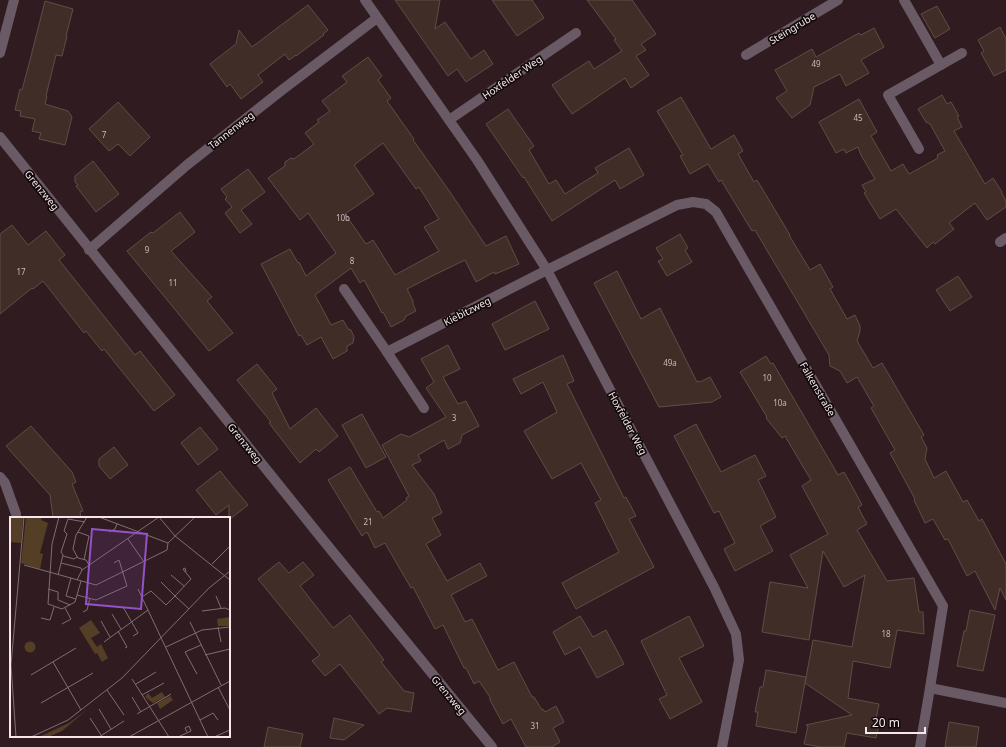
<svg xmlns="http://www.w3.org/2000/svg" width="1006" height="747" font-family="'Noto Sans',sans-serif">
<style>
.building{fill:#412d27;stroke:#614c45;fill-rule:evenodd}
.lines{fill:none;stroke-linecap:round;stroke-linejoin:round}
.lane{stroke:#6a5a65;stroke-width:10}
.street{stroke:#6a5a65;stroke-width:10}
.labels{text-anchor:middle;stroke-width:3.5;stroke-linejoin:round;paint-order:stroke}
.number-label{font-size:8px;fill:#c9b9b9}
.street-label{font-size:10px;fill:#f6e8ea;stroke:#12090b}
.inset-road{fill:none;stroke:#7f6e71;stroke-width:1}
.view{fill:#9452c8;fill-opacity:0.15;stroke:#9452c8;stroke-width:2}
.inset-edge{fill:none;stroke:#f6e8ea;stroke-width:2}
</style>
<rect width="100%" height="100%" fill="#301c20"/>
<g class="building">
<polygon points="395,0 440,0 435,29 445,22 471,59 484,50 493,64 466,82 457,69 448,76"/>
<polygon points="492,0 532,0 544,18 517,36"/>
<polygon points="587,0 632,0 656,34 641,44 646,50 636,56 649,75 631,88 625,78 572,114 552,85 589,61 594,69 622,51 614,40 616,39"/>
<polygon points="45,1 73,9 66,36 67,36 62,56 56,55 46,96 47,96 45,104 68,111 72,117 65,145 39,139 41,133 32,131 35,119 20,116 21,111 15,110 20,89 22,90 30,60"/>
<polygon points="308,5 328,30 323,34 324,35 296,56 296,55 289,60 285,54 258,75 263,82 241,99 230,84 227,87 210,64 236,44 239,30 252,47"/>
<polygon points="937,6 950,29 935,38 921,14"/>
<polygon points="1000,27 1006,39 1006,70 994,76 981,53 984,51 978,40"/>
<polygon points="874,28 884,47 861,60 869,73 846,86 840,74 814,87 810,105 792,118 776,98 787,91 775,70 812,49 816,57 859,33 861,35"/>
<path d="M368 57 382 76 378 80 391 98 387 101 414 139 413 140 450 192 486 246 506 236 519 264 495 274 494 272 476 282 465 260 434 275 407 289 413 301V304L416 311 406 316 404 320 391 327 383 312 382 313 364 280 360 283 351 268 315 295 331 325 343 320 348 329 351 330 354 337 353 343 347 346V351L333 359 321 337 307 345 301 335 299 336 261 264 290 249 298 263 299 262 306 276 336 253 308 213 300 220 268 178 285 166V162L291 158 294 159 314 144 305 133 319 122 317 120 330 111 322 101 347 82 342 76ZM383 143 416 189 419 187 439 219 424 227 439 251 395 275 373 240 366 244 345 214 374 194 354 165Z"/>
<polygon points="942,95 947,104 951,102 959,116 957,117 962,127 954,131 985,184 993,178 1002,192 1002,194 1006,201 1006,207 987,220 975,203 949,223 954,229 935,244 933,242 927,248 896,209 880,219 864,193 866,192 862,185 875,179 861,155 858,147 846,153 844,149 836,153 819,122 859,99 877,132 871,136 891,171 903,164 909,174 938,158 937,155 945,151 930,124 926,122 918,109"/>
<polygon points="681,97 711,149 734,135 743,151 738,154 754,182 757,180 790,235 789,235 810,270 820,264 833,287 830,289 847,319 855,315 860,326 860,331 857,341 873,368 882,363 924,435 921,437 927,448 925,459 934,478 946,471 963,502 967,500 979,521 982,519 1006,564 1006,600 1000,588 995,610 975,571 967,576 948,539 945,540 933,519 925,523 914,500 915,499 890,453 895,450 871,408 874,406 857,377 847,383 840,371 830,366 829,355 755,230 752,231 721,180 719,182 708,164 690,174 680,156 683,155 657,111"/>
<polygon points="118,102 150,137 130,156 118,144 109,151 89,129"/>
<polygon points="508,109 534,146 529,150 549,184 556,180 565,194 598,173 595,168 629,148 644,175 620,189 615,180 552,221 524,177 523,178 486,124"/>
<polygon points="93,161 119,194 96,212 76,186 78,185 75,182 75,176"/>
<polygon points="248,169 265,192 241,210 252,224 240,233 225,213 232,207 225,199 227,197 221,189"/>
<polygon points="180,212 195,232 171,251 212,297 207,301 233,333 209,351 127,251 151,232 153,233"/>
<polygon points="12,225 28,245 46,231 65,255 59,260 135,355 140,351 175,395 154,411 104,349 102,351 86,331 84,333 43,281 33,289 32,288 0,314 0,234"/>
<polygon points="680,234 688,248 685,250 692,262 667,276 658,261 663,259 656,248"/>
<polygon points="617,271 641,319 660,308 697,382 699,381 700,382 710,377 721,397 712,402 659,407 594,283"/>
<polygon points="958,276 972,297 950,311 936,290"/>
<polygon points="535,301 549,329 505,350 492,324"/>
<polygon points="448,345 460,369 443,377 458,404 466,401 479,426 462,435 460,443 448,449 444,440 418,455 421,461 412,465 434,494 442,513 432,518 441,535 426,544 447,581 480,563 487,576 451,595 465,622 472,619 498,670 514,662 532,697 534,697 542,710 543,709 545,712 556,706 564,722 553,728 560,742 552,747 526,747 511,719 503,724 490,700 490,697 479,681 474,684 466,668 464,668 443,625 435,629 413,587 411,588 385,543 375,548 367,532 362,536 328,480 350,467 377,512 379,511 383,518 407,500 406,498 409,496 382,445 401,434 409,437 446,417 426,388 434,382 421,359"/>
<polygon points="563,355 574,381 567,384 624,498 626,497 636,516 629,519 654,567 576,609 562,583 619,552 595,503 601,500 581,463 552,479 524,431 557,412 543,382 521,394 513,379"/>
<polygon points="766,356 771,364 773,363 838,475 844,472 853,488 862,505 858,507 867,524 857,530 887,581 914,578 919,612 923,612 924,634 897,630 890,668 853,661 848,698 879,704 876,719 880,720 876,738 847,733 844,747 821,747 804,744 808,726 806,725 852,715 805,683 813,640 852,647 865,575 844,587 823,551 809,640 762,632 770,582 808,588 790,555 828,534 802,486 811,480 785,436 782,438 766,418 767,417 740,372"/>
<polygon points="257,364 277,389 272,393 290,429 316,408 338,436 319,452 316,449 300,463 269,423 271,422 237,380"/>
<polygon points="362,414 386,457 366,468 342,425"/>
<polygon points="696,424 721,472 755,455 766,476 758,480 776,517 760,526 773,551 735,571 724,549 735,543 719,511 714,513 674,436"/>
<polygon points="31,426 72,472 76,482 72,484 83,511 80,512 81,518 53,518 50,495 6,446"/>
<polygon points="200,427 218,449 198,465 181,443"/>
<polygon points="114,447 128,465 110,479 99,466 99,459"/>
<polygon points="220,471 248,505 229,520 229,505 216,515 196,490"/>
<polygon points="279,562 289,573 303,562 314,575 300,586 333,628 350,615 384,660 381,662 404,691 414,693 411,712 387,708 379,714 340,664 325,676 312,661 320,655 258,579"/>
<polygon points="970,610 995,615 983,671 957,666 964,631 966,631"/>
<polygon points="580,616 593,637 606,630 624,664 597,678 580,647 565,655 553,632"/>
<polygon points="689,616 704,646 679,658 702,702 670,719 659,699 667,695 641,641"/>
<polygon points="766,670 806,677 796,733 756,726 758,712 755,712 760,687 763,687"/>
<polygon points="334,718 364,725 344,740 330,738"/>
<polygon points="949,722 979,727 976,747 945,747"/>
<polygon points="268,727 303,734 300,747 264,747"/>
</g>
<g class="lines">
<polyline class="lane" points="449,120 576,33"/>
<g class="street">
<polyline points="365,0 477,160 547,270 714,587 736,634 739,660 722,747"/>
<polyline points="904,0 941,65"/>
<polyline points="0,53 14,0"/>
<polyline points="746,55 838,0"/>
<polyline points="0,137 319,535 492,747"/>
<polyline points="919,149 888,95 962,53"/>
<polyline points="1000,242 1006,238"/>
<polyline points="89,250 187,165 282,90 377,18"/>
<polyline points="344,289 387,352"/>
<polyline points="424,408 387,352 547,270 677,205 693,202 706,204 716,212 943,606 930,688 920,747"/>
<polyline points="0,477 5,483 16,514"/>
<polyline points="930,688 1006,703"/>
</g>
</g>
<g class="labels">
<g class="number-label">
<text x="816" y="67">49</text>
<text x="858" y="121">45</text>
<text x="104" y="138">7</text>
<text x="343" y="221">10b</text>
<text x="147" y="253">9</text>
<text x="352" y="264">8</text>
<text x="21" y="275">17</text>
<text x="173" y="286">11</text>
<text x="670" y="366">49a</text>
<text x="767" y="381">10</text>
<text x="780" y="406">10a</text>
<text x="454" y="421">3</text>
<text x="368" y="525">21</text>
<text x="886" y="637">18</text>
<text x="535" y="729">31</text>
</g>
<g class="street-label">
<text transform="translate(792 28) rotate(-31)" y="4">Steingrube</text>
<text transform="translate(512 77) rotate(-34)" y="4">Hoxfelder Weg</text>
<text transform="translate(231 130) rotate(-38)" y="4">Tannenweg</text>
<text transform="translate(42 190) rotate(51)" y="4">Grenzweg</text>
<text transform="translate(467 311) rotate(-27)" y="4">Kiebitzweg</text>
<text transform="translate(818 389) rotate(60)" y="4">Falkenstraße</text>
<text transform="translate(628 423) rotate(62)" y="4">Hoxfelder Weg</text>
<text transform="translate(245 443) rotate(51)" y="4">Grenzweg</text>
<text transform="translate(449 695) rotate(50)" y="4">Grenzweg</text>
</g>
</g>
<g transform="translate(10 517)">
<rect width="220" height="220" fill="#301c20"/>
<path d="M0 0H13L11 26 0 25ZM16 0H32L31 3 38 6 30 36 33 37 30 52 11 46ZM220 100V109H208L207 102ZM81 103 90 116 81 121 87 130 91 127 98 141 92 145 87 136 85 137 69 111ZM14.5 130a5.5 5.5 0 1 1 11 0a5.5 5.5 0 1 1-11 0ZM152 175 155 180 143 186 135 180 138 176 142 181ZM160 179 163 183 150 192 147 186ZM78 192 52 214 38 220H29L59 206Z" fill="#543e26"/>
<path class="inset-road" d="M49 0 42 27 38 87 52 92 65 85 71 64M77 0 66 18 63 32 68 41 76 43 79 48M89 0 158 26M149 0 165 19 220 63M68 15 79 19 74 43M99 15 105 12 107 7M118 22 134 45M158 26 185 0M53 39 64 42 67 40M51 46 71 51 72 53 67 63M202 47 220 29M14 48 86 68 157 33 158 26M72 53 149 0M48 58 53 38 51 35 57 17 54 14 58 2 75 5M161 58 174 69M61 61 56 79 66 82M151 65 165 79 181 62 173 52 175 51 176 55M38 72 48 75V83L60 88M128 72 198 220M67 78 86 83 117 69 109 43 104 46M206 79 211 91M132 80 141 74 156 88 165 79 179 92M113 90 128 116 123 119M192 94 215 91 220 93M73 95 77 93 80 81M102 97 111 112M31 101 40 103 44 90M91 104 100 120M180 105 211 168M52 107 61 102 55 91M208 110 211 125M108 114 117 130 115 131M94 125 138 93M156 130 192 113 220 110M195 138 220 132M43 145 71 193M187 157 175 135 191 128M21 158 66 131M122 162 159 220M126 167 146 155M208 170 220 193M97 173 114 198M132 178 154 166M122 180 131 195M31 186 83 156M89 192 101 212M127 197 161 177M80 201 91 218M190 203 203 196 208 203M6 220 1 148 14 0M21 220 58 203 112 161 199 71 220 54M89 220 114 204M119 220 220 164M168 220 181 214 179 209 175 211 177 215M204 220 220 213"/>
<path class="view" d="M82 12 137 17 131 92 76 87Z"/>
<rect width="220" height="220" class="inset-edge"/>
</g>
<path d="M866 727v6h59v-6" fill="none" stroke="#f6e8ea" stroke-width="2"/>
<text x="872" y="727" font-size="12" fill="#f6e8ea" stroke="#12090b" stroke-width="3" paint-order="stroke">20 m</text>
</svg>
